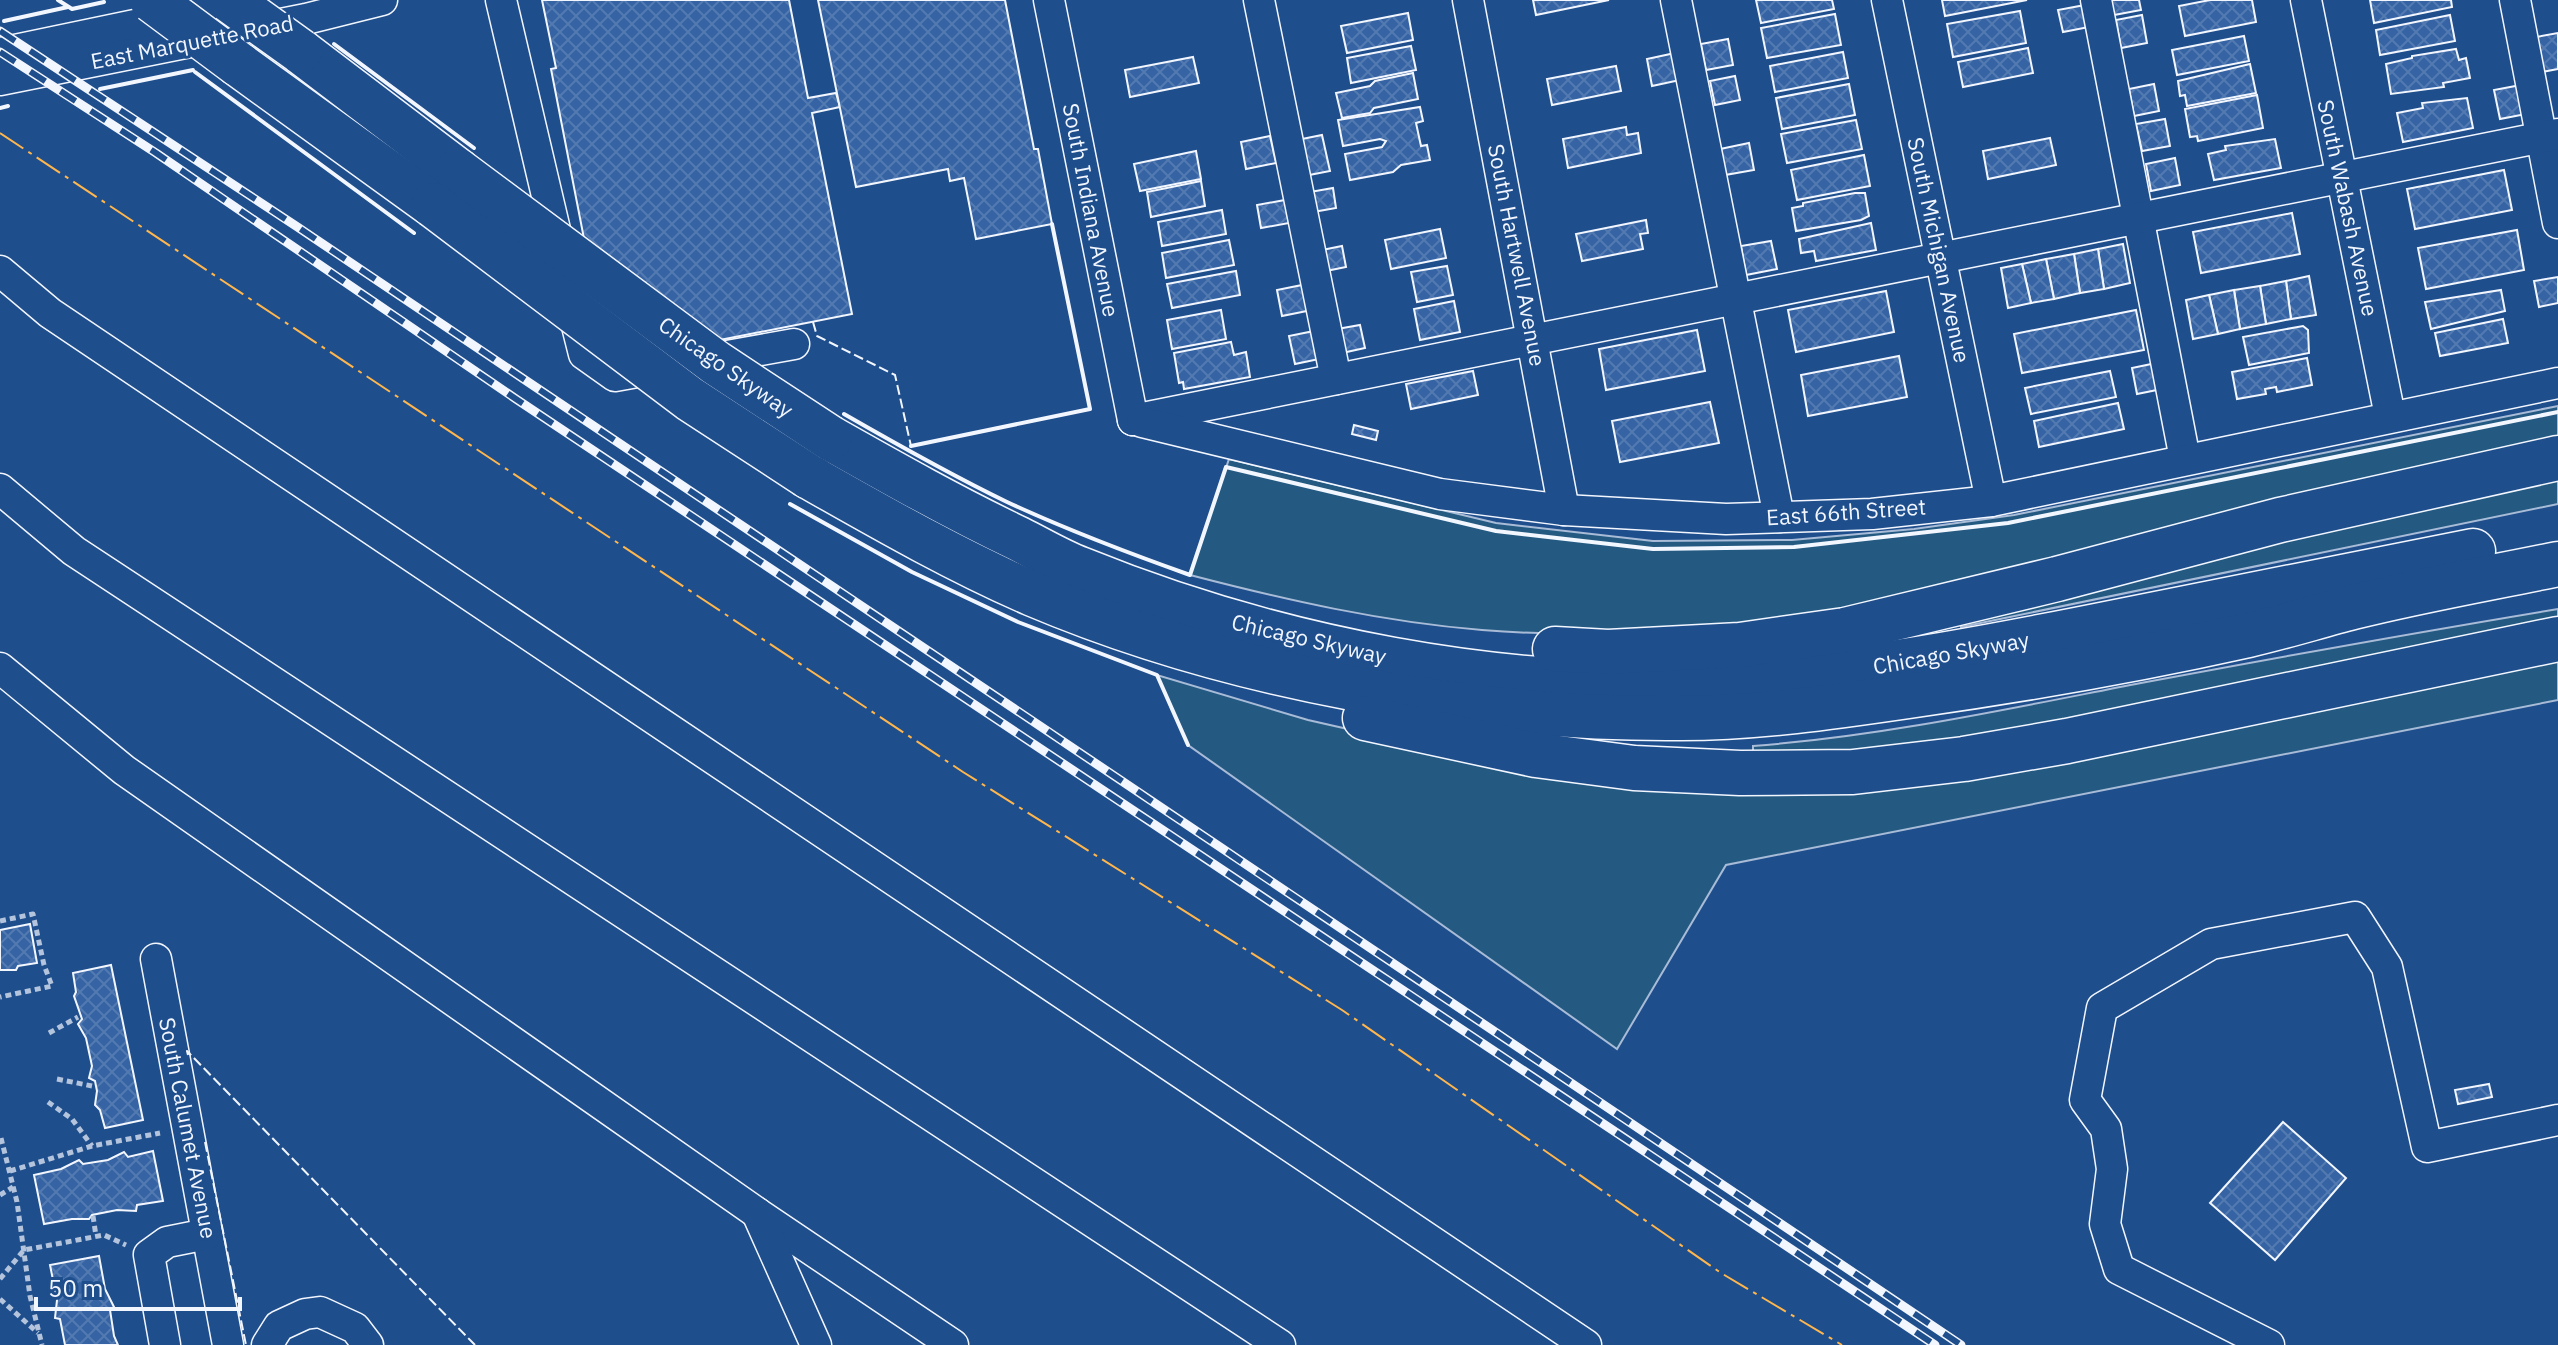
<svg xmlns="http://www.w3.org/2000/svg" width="2558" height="1345" font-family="'IBM Plex Sans',sans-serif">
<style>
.green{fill:#245a82;stroke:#a8bbd7;stroke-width:2}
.building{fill:url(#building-cross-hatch);stroke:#f2f6ff;stroke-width:2}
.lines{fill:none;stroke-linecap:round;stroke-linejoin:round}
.minor-casing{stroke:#f2f6ff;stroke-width:33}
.highway-casing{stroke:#f2f6ff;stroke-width:47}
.path{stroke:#b3c4dc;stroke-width:5;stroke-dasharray:6 4;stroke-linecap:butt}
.minor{stroke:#1f4e8c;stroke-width:30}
.highway{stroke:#1f4e8c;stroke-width:44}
.rail-casing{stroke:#f2f6ff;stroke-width:9}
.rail{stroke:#1f4e8c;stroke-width:6;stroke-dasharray:18;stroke-linecap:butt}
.highway-bridge-casing{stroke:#f2f6ff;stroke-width:47;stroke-linecap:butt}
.highway-bridge{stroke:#1f4e8c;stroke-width:44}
.fence{stroke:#f2f6ff;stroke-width:2;stroke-dasharray:10 4;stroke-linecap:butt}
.wall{stroke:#f2f6ff;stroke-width:4}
.power{stroke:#ffb74d;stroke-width:2;stroke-dasharray:28 6 4 6;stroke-linecap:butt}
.labels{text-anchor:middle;stroke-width:6;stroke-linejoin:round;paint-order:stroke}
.street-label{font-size:22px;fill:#f2f6ff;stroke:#1f4e8c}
</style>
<defs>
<pattern id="building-cross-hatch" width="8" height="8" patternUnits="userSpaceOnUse" patternTransform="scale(2)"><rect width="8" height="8" fill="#3563a3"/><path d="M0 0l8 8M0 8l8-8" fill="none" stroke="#537ab1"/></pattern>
</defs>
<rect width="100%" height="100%" fill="#1f4e8c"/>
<g class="green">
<path d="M2558 406V441L1839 612C1720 627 1601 640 1482 630 1383 622 1286 600 1190 575L1229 459 1496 523 1653 541 1792 540 1914 529 2014 515Z"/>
<polygon points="2558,479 2558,504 1961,627 1959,619 2397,513"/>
<path d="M2558 609V618L1983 737 1855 752 1753 755V746C1884 736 2012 708 2141 683 2280 657 2419 632 2558 609Z"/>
<polygon points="2558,658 2558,700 1726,865 1617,1049 1188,745 1157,675 1308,720 1471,757 1635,786"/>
</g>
<g class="building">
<polygon points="542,0 789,0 808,98 836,93 840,107 812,113 852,314 608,362 551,69 556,68"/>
<polygon points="818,0 1005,0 1034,149 1038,149 1052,224 976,239 964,178 950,181 948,169 856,187"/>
<polygon points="1533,0 1609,0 1536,15"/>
<polygon points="1756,0 1832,0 1834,9 1761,23"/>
<polygon points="1942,0 2027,0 1945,16"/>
<polygon points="2111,0 2139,0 2141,10 2114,15"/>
<polygon points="2210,0 2252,0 2256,22 2185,36 2179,6"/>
<polygon points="2370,0 2451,0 2452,7 2374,23"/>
<polygon points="2085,5 2089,27 2063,32 2058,10"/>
<polygon points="2020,11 2026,43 1953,57 1947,24"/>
<polygon points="1408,13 1413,40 1347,53 1341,26"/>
<polygon points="1835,14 1841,45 1767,58 1761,28"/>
<polygon points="2142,15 2147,43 2121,48 2116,20"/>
<polygon points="2450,15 2455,41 2380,55 2376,30"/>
<polygon points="2558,33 2558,69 2542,72 2536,37"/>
<polygon points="2244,36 2249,61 2177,75 2172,50"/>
<polygon points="1728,39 1733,65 1706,70 1701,44"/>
<polygon points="1411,46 1416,70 1351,83 1347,58"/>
<polygon points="2028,48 2033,73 1963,87 1958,62"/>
<polygon points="2456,49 2459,60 2466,58 2470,78 2443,83 2444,87 2391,94 2386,64 2412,58 2412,56"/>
<polygon points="1843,52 1848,78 1775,92 1770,66"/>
<polygon points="1675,53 1680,80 1652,86 1647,59"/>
<polygon points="1193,57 1199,83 1130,97 1125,70"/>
<polygon points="2250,64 2256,93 2187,106 2185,95 2180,96 2178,81"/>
<polygon points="1616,66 1621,91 1552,105 1547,79"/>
<polygon points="1413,73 1418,99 1374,108 1370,113 1342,118 1336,93 1370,86 1375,81"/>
<polygon points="1735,76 1740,100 1715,105 1710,81"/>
<polygon points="1849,84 1855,115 1782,129 1776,98"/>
<polygon points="2154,84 2159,111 2134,116 2129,89"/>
<polygon points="2521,85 2526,114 2500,119 2494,90"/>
<polygon points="2257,95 2263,128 2198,141 2197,136 2190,137 2185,109"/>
<polygon points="2467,98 2473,128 2403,142 2397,113 2423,108 2422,103"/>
<polygon points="1420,107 1423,121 1416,123 1421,146 1427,145 1430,160 1401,165 1393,172 1350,180 1345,154 1382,147 1386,141 1380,139 1343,146 1338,120"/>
<polygon points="2165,119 2170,146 2142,151 2136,124"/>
<polygon points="1856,120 1862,149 1787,163 1781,134"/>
<polygon points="1626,127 1627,135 1638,133 1641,153 1568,168 1563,139"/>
<polygon points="1322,135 1330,171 1304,176 1297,140"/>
<polygon points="1270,136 1276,163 1246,169 1241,142"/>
<polygon points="2050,138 2056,165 1988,179 1983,151"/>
<polygon points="2275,139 2281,168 2214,180 2208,154 2226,150 2225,146"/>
<polygon points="1749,143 1754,170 1725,175 1720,149"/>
<polygon points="1196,151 1201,179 1140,191 1134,164"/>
<polygon points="1864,155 1870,186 1797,200 1791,170"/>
<polygon points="2175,158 2180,185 2151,191 2146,164"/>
<polygon points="2504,170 2512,210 2415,229 2407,189"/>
<polygon points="1201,181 1205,206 1151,217 1147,192"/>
<polygon points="1333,188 1336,208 1313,212 1310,192"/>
<polygon points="1855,193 1865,193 1869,216 1861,220 1796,231 1792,208 1803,206 1803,203"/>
<polygon points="1285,200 1289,223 1261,228 1257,205"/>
<polygon points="1222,210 1226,234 1162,246 1158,222"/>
<polygon points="2292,213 2300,254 2201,273 2193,232"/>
<polygon points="1646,220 1648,233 1640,234 1643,249 1582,261 1576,234"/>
<polygon points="1871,223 1876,250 1816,261 1814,251 1801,253 1799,239"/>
<polygon points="1440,229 1446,258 1391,269 1385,240"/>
<polygon points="2517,230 2524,270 2426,289 2418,248"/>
<polygon points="1229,240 1234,265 1166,278 1162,253"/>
<polygon points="1771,241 1777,269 1746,275 1741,246"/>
<polygon points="2123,244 2130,283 2104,289 2098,249"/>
<polygon points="1342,246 1346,267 1326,271 1322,250"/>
<polygon points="2098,249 2104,289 2080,293 2074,254"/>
<polygon points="2074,254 2080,293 2054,299 2046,259"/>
<polygon points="2046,259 2054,299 2031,303 2022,264"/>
<polygon points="2022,264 2031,303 2008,308 2001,268"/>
<polygon points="1447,266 1453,295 1417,302 1411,272"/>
<polygon points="1236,271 1240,295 1172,308 1167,284"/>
<polygon points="2309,276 2316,315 2291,319 2286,281"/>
<polygon points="2558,277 2558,303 2539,307 2534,281"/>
<polygon points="2286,281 2291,319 2266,324 2260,286"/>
<polygon points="1302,285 1307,311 1282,316 1277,290"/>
<polygon points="2260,286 2266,324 2240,329 2234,290"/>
<polygon points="2234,290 2240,329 2218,334 2209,295"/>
<polygon points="2501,290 2505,311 2431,329 2425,302"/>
<polygon points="1886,291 1894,332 1796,352 1788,310"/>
<polygon points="2209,295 2218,334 2193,339 2186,300"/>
<polygon points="1454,301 1460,332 1420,340 1414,309"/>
<polygon points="1221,310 1226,339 1172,349 1167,320"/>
<polygon points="2136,310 2144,350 2022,373 2014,334"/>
<polygon points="2503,319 2508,343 2440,356 2435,333"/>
<polygon points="1360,325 1365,348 1342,353 1337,329"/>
<polygon points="2303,326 2308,330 2309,353 2249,365 2243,337"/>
<polygon points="1697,330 1705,371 1606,390 1599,349"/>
<polygon points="1314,331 1319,359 1295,364 1289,336"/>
<polygon points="1231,342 1234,355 1246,352 1250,377 1184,389 1183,382 1179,383 1174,353"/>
<polygon points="1899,356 1907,397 1808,416 1801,375"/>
<polygon points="2307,358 2312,385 2277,392 2276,387 2265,389 2266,394 2237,399 2232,372"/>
<polygon points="2161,362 2167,388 2137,394 2132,368"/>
<polygon points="1473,371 1478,395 1411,409 1406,384"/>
<polygon points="2110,371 2116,397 2031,414 2025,388"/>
<polygon points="1710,402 1719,443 1620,462 1612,421"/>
<polygon points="2118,403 2124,429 2039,447 2034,421"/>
<polygon points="1354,425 1378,431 1376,440 1352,434"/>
<polygon points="30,924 37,963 18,966 16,970 0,970 0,930"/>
<polygon points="111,965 143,1120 105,1128 100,1110 95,1105 97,1091 95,1081 89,1078 92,1066 86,1038 78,1024 82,1019 74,996 76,992 73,973"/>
<polygon points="2489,1084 2492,1097 2458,1104 2455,1090"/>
<polygon points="2283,1122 2346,1178 2275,1260 2210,1203"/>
<polygon points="153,1151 163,1201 137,1205 136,1211 117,1210 92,1215 89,1219 72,1219 44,1224 34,1175 61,1169 79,1160 83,1164 108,1160 124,1152 128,1157"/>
<polygon points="99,1256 105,1289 114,1307 110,1310 114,1336 118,1345 65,1345 60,1319 55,1318 57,1300 50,1265"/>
</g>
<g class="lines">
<g class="minor-casing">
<g id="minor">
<polyline points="501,0 560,251"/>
<polyline points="1049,0 1133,420"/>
<polyline points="1259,0 1336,379"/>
<polyline points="1468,0 1564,510"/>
<polyline points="1676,0 1779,517"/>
<polyline points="1887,0 1991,501"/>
<polyline points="2096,0 2185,459"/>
<polyline points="2306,0 2390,416"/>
<polyline points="2515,0 2558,223"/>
<polyline points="0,53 250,1"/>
<polyline points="0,80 306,19 382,0"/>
<polyline points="0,271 50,313 1586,1345"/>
<polyline points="572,306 584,354 615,376 794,344"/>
<polyline points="1133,420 2558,134"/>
<polyline points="1142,422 1440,494 1564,510 1726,519 1872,514 1991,501 2558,383"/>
<polyline points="0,489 74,551 1280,1345"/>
<polyline points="0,668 124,770 757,1213 953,1345"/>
<polyline points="156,959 228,1345"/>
<polyline points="757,1213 816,1345"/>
<polyline points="165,1345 149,1255 167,1242 207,1234"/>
<polyline points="267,1345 279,1326 305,1314 320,1312 355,1328 368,1345"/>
<polyline points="2269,1345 2119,1269 2105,1224 2112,1169 2106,1129 2085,1100 2102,1008 2211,944 2355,917 2387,967 2427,1147 2558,1120"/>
</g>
</g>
<g class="highway-casing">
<g id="highway">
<polyline points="300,51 458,171"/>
<polyline points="238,64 433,205"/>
<path d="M830 438C892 473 954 508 1019 539 1039 549 1059 561 1080 569 1277 649 1503 693 1715 682 1852 674 1987 648 2121 621 2238 598 2356 574 2473 551"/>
<path d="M808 476C882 518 955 560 1033 594 1229 677 1470 720 1681 718 1757 718 1833 707 1908 696 2021 680 2136 660 2248 635 2283 627 2318 616 2353 607 2421 590 2490 578 2558 564"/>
<polyline points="1555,649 1608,652 1740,645 1845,630 2057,579 2280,520 2558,458"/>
<polyline points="1365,718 1536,755 1634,768 1740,773 1853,772 1964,759 2067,741 2558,639"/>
</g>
</g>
<g class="path">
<polyline points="0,921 33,914 44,965 52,986 0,997"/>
<polyline points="49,1033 78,1017"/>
<polyline points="57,1079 92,1086"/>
<polyline points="48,1102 72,1119 92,1146"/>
<polyline points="1,1138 17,1202 30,1296 42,1345"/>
<polyline points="10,1171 92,1146 160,1133"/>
<polyline points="0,1195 13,1187"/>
<polyline points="93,1216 96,1236"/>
<polyline points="0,1279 24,1250 104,1235 126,1245"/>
<polyline points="0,1299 38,1333"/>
</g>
<use href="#minor" class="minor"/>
<use href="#highway" class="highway"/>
<g class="rail-casing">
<g id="rail">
<polyline points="0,31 296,226 1961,1345"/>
<polyline points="0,52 156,153 516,399 1935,1345"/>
</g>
</g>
<use href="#rail" class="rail"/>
<g class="highway-bridge-casing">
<g id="highway-bridge">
<polyline points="152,0 238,64"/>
<polyline points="229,0 300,51"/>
<polyline points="458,171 716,363 830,438"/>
<polyline points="433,205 690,399 808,476"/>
</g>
</g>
<use href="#highway-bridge" class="highway-bridge"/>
<g class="fence">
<polyline points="813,322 817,336 895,375 911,446"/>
<polyline points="188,1055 187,1051 475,1345"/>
<polyline points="205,1142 246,1345"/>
</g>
<g class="wall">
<polyline points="58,0 72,9 104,2"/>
<polyline points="4,21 68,7"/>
<polyline points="334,44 474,148"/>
<polyline points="195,72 414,233"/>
<polyline points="100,89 193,70"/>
<polyline points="0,108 8,106"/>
<path d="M844 414C898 445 951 475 1007 502 1067 530 1128 553 1190 575L1226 467 1496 531 1653 549 1794 547 2008 523 2558 412"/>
<polyline points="911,446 1090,409 1052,224"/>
<polyline points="790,504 912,572 1018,622 1157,675 1188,745"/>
</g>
<polyline class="power" points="0,133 963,772 1342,1010 1721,1273 1842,1345"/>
</g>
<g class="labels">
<g class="street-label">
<text transform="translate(192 42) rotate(-11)" y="8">East Marquette Road</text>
<text transform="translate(2348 208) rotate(78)" y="8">South Wabash Avenue</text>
<text transform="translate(1091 210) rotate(79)" y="8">South Indiana Avenue</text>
<text transform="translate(1939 250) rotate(78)" y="8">South Michigan Avenue</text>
<text transform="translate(1517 255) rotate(79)" y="8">South Hartwell Avenue</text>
<text transform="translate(726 367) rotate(35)" y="8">Chicago Skyway</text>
<text transform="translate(1846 512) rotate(-4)" y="8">East 66th Street</text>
<text transform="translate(1309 639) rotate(13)" y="8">Chicago Skyway</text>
<text transform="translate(1951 653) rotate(-10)" y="8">Chicago Skyway</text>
<text transform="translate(188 1128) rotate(79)" y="8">South Calumet Avenue</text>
</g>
</g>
<path d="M36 1297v12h204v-12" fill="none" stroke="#f2f6ff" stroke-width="4"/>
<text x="48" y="1297" font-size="24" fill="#f2f6ff" stroke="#1f4e8c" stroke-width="6" paint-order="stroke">50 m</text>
</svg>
